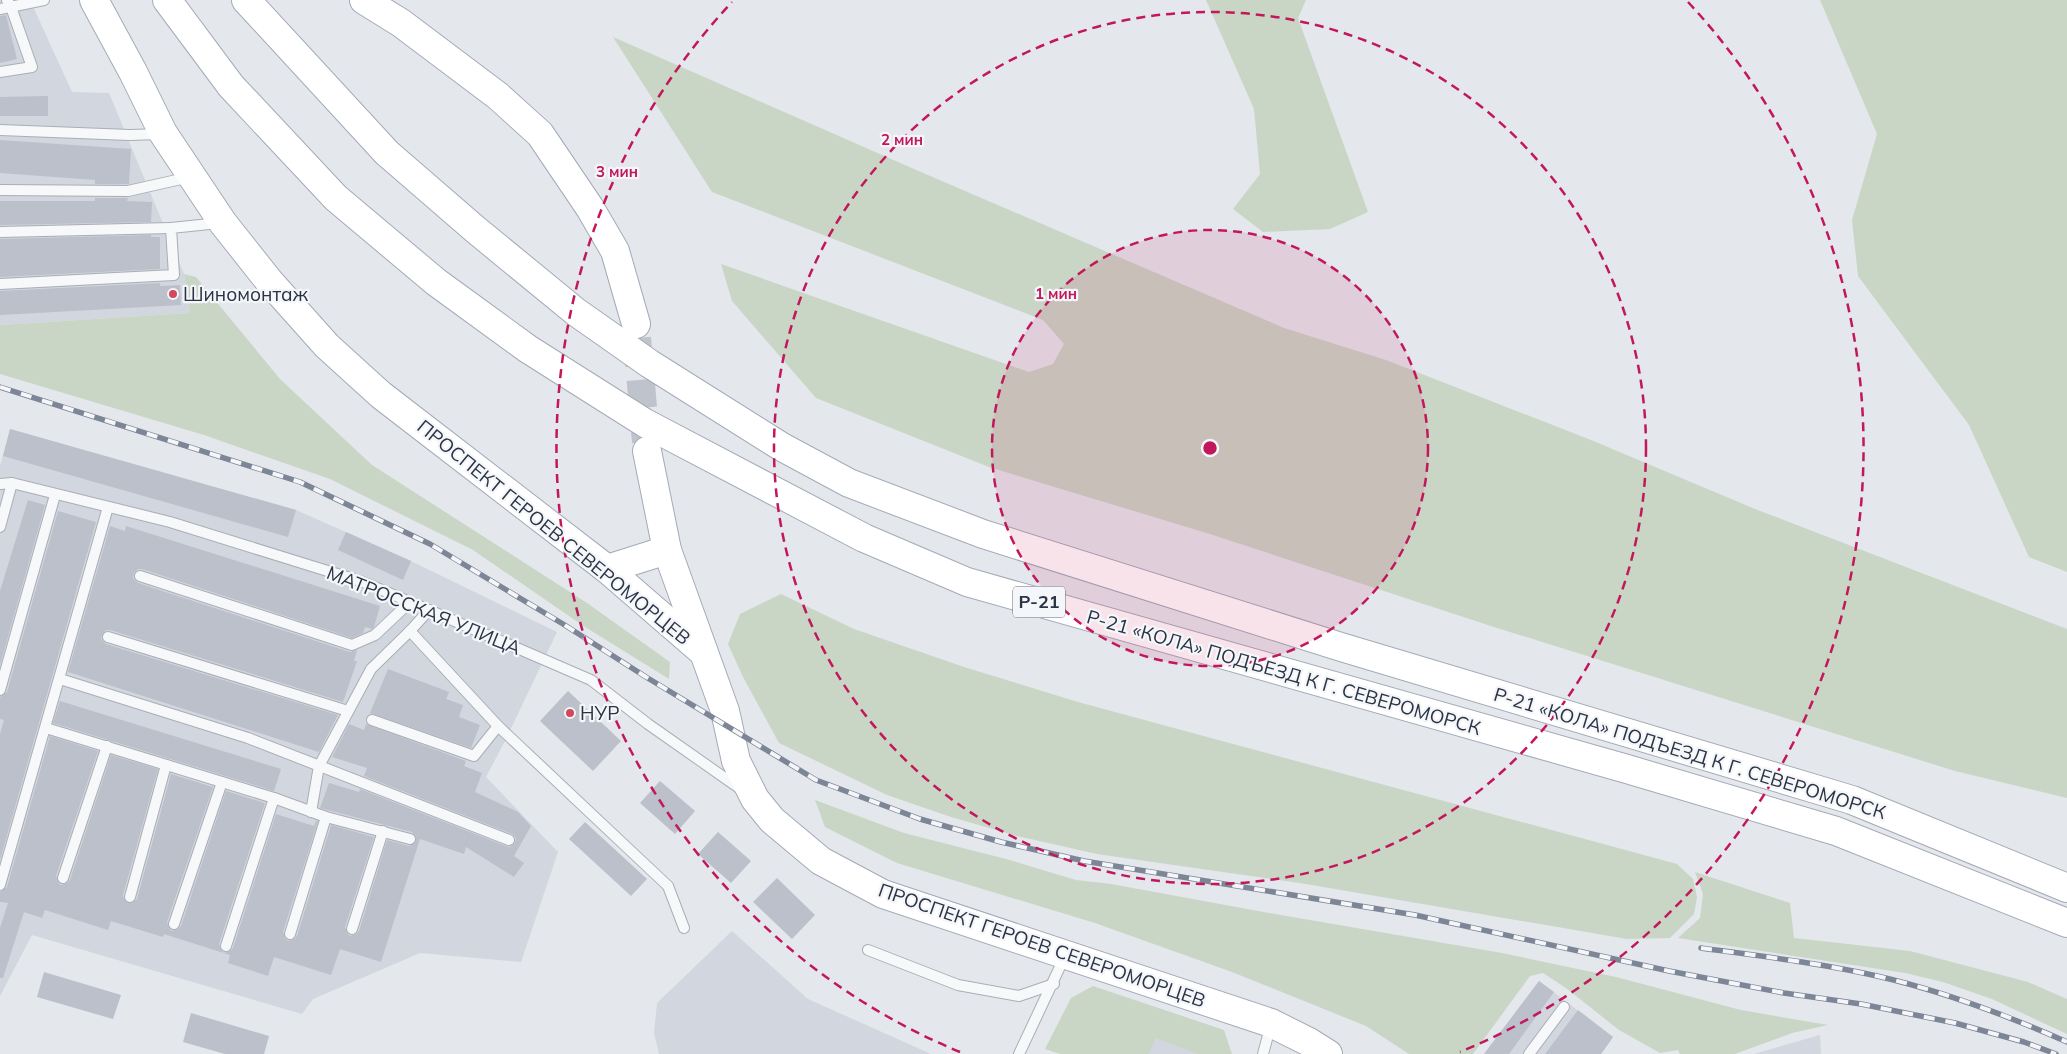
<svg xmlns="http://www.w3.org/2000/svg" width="2067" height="1054" font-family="Mulish,sans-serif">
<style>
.built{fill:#d2d6de}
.green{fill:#c9d6c5}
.building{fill:#bbc0ca}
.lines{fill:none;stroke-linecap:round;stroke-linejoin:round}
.primary-tunnel{stroke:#bfc3cb;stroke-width:28;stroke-dasharray:28 14;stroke-linecap:butt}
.lane-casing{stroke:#a9aeb7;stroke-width:12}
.primary-casing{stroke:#a3abb8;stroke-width:30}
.lane{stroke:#f7f8fa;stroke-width:10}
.primary{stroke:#fff;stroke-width:28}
.rail-casing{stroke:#7d8696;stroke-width:5.5}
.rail{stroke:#f4f6f9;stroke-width:4;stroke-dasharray:11;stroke-linecap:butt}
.ring{fill:none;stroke:#c2185b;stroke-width:2.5;stroke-dasharray:9 6}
.poi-dot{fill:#d1495b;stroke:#f4f6f9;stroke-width:2}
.labels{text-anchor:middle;stroke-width:4.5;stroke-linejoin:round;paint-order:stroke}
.shield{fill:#f4f6f9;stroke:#676e7b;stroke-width:1}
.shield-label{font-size:18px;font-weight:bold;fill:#2b3445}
.poi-label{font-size:19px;fill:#2b3445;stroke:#f4f6f9;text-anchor:start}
.street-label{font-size:19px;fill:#2b3445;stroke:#f4f6f9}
.centre{fill:#c2185b;stroke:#f4f6f9;stroke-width:2.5}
.ring-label{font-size:15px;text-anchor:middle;font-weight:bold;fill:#c2185b;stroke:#f4f6f9;stroke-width:4.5;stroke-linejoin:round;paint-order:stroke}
</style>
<rect width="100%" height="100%" fill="#e4e7ec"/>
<g class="built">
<polygon points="0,0 30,0 72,92 109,93 184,274 190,313 0,325"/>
<polygon points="10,429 296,510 411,561 557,632 506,739 486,777 558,852 521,962 420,953 313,999 302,1014 32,935 0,996 0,466"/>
<polygon points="732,931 808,999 931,1054 659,1054 654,1033 657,1003"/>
<polygon points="1539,981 1613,1037 1601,1054 1484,1054"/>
<polygon points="1820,1035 1821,1054 1754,1054"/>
<polygon points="1156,1037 1197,1054 1149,1054"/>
</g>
<g class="green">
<polygon points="1206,0 1306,0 1298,18 1368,212 1330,229 1263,232 1233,209 1260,174 1254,109"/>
<polygon points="1820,0 2067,0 2067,572 2029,557 1969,425 1858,276 1852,220 1877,134"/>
<polygon points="613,37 914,169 1284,328 1386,360 1591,440 1755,509 2067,629 2067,798 1955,771 1494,627 1213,535 989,467 816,398 732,301 721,264 1029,372 1053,364 1064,344 1043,320 712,192"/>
<polygon points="184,274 196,277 280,379 372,465 587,603 670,662 669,679 582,625 473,550 330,479 204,435 0,374 0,325 190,313"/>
<polygon points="781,594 854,629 964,667 1078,702 1677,864 1693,879 1697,897 1694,914 1670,938 1627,939 1300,883 1097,854 1017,836 951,817 887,795 779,743 743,677 728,644 740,614"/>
<polygon points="815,800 904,833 1006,859 1076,880 1111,884 1275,914 1502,953 1616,977 1741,1010 1828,1025 1792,1033 1735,1054 1680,1054 1678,1050 1660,1053 1619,1030 1566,988 1543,973 1530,976 1473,1054 1409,1054 1366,1026 1232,972 1095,923 897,863 825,827"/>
<polygon points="1695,872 1790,903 1794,938 1910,951 2028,982 2067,999 2067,1034 1992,999 1943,982 1905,973 1678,938 1700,918 1703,894"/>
<polygon points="1093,986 1224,1030 1232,1054 1197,1054 1156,1038 1149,1054 1060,1054 1045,1049 1071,998"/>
</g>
<g class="building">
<polygon points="6,15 17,59 0,63 0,16"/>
<polygon points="48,96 48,116 0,116 0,97"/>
<polygon points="0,140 131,149 129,184 95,184 95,180 0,173"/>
<polygon points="95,198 128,198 127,201 152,202 151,222 0,225 0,201 95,201"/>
<polygon points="151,235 151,237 160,237 160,269 0,277 0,239"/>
<polygon points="160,283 160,286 180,285 181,305 0,315 0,291"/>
<polygon points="10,429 296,510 288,537 3,456"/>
<polygon points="28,500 45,505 0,665 0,591"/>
<polygon points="58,511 96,522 0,860 0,734 4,720 0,719 0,697 7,692"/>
<polygon points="110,526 125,531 126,526 380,606 374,627 372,629 365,627 363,633 352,638 142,569 138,569 134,573 133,578 138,583 350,652 357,650 354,661 357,661 343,702 110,630 106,630 102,635 101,639 106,644 338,715 319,752 68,672"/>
<polygon points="346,532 411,561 403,580 338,550"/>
<polygon points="388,669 449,692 446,699 463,705 459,717 480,725 471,748 370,713"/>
<polygon points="568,691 621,741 593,771 540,721"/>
<polygon points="60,701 281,769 274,791 53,723"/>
<polygon points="349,724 364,730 366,724 466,761 464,766 482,773 475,792 518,812 531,826 514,856 524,863 514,877 466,847 464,854 420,839 381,962 340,949 331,975 274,957 268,976 228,963 230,955 164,934 163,937 111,921 108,930 45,910 42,918 24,912 3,978 0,978 0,928 8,903 0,902 0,892 7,887 50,736 98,751 56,876 58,882 61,885 67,883 70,880 111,755 158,769 123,895 124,899 128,903 132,903 137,899 171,774 213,787 167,922 169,928 172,931 178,929 181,926 226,791 265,803 219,944 221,950 224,953 230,951 233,948 276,814 314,826 316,821 318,821 283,932 285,938 288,941 294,939 297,936 331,825 374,837 345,927 347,933 350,936 356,934 359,931 387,840 409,846 415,843 416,837 412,832 320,808 329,783 359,792 360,789 506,846 510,847 515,843 516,838 512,834 364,776 367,768 332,757"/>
<polygon points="660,781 695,811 675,834 640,803"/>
<polygon points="585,822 647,879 631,896 569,839"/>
<polygon points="718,832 751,861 731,883 698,854"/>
<polygon points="777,878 815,915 792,939 753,902"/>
<polygon points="44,972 121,995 113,1019 37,997"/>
<polygon points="1539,981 1554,992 1509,1054 1484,1054"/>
<polygon points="1578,1010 1613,1037 1601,1054 1545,1054"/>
<polygon points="191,1013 269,1036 264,1054 225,1054 183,1042"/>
</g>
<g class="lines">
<polyline class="primary-tunnel" points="637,338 646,442"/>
<g class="lane-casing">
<g id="lane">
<polyline points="0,9 44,0"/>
<polyline points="0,72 32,67 11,7 7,0"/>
<polyline points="0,130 130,135 160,134"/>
<polyline points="0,190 128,191 190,177"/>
<polyline points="0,232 171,228"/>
<polyline points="0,284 174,275 171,228 219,223"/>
<polyline points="0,484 12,483 170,522 363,582 429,610 591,680 648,724 742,790"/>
<polyline points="0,527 12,483"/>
<polyline points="140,576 352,645 375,635 410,602"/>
<polyline points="108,637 348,711"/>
<polyline points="60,679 248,738 509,840"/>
<polyline points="0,690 55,495"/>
<polyline points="372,720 474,756 498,726 410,631"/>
<polyline points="498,726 668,886 684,928"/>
<polyline points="46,728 274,798 326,817 410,839"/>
<polyline points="311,812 319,766 371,669 410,631 429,610"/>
<polyline points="63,878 107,746"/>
<polyline points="0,885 108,507"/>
<polyline points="130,897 166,765"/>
<polyline points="174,924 222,782"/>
<polyline points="352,929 383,831"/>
<polyline points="290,934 326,817"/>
<polyline points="226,946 274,798"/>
<polyline points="868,950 958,985 1019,996 1054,984"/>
<polyline points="1019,1054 1065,956"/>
<polyline points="1263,1054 1271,1024"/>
<polyline points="1529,1054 1564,1007"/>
</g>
</g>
<g class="primary-casing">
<g id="primary">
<polyline points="94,0 133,72 163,133 223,223 269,281 327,346 381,395 607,569 703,652"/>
<polyline points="167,0 231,86 336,198 436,282 528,349 645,423 864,538 967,582 1627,769 1836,831 2067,923"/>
<polyline points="246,0 387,153 476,230 576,312 650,364 782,447 849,483 983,534 1341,647 1852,800 2067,888"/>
<polyline points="364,0 401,23 498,96 540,134 590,208 615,251 636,324"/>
<polyline points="647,451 667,550 725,711 736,761 755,799 772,820 821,861 883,894 1271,1023 1309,1042 1328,1054"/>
<polyline points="607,569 667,550"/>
</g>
</g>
<use href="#lane" class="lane"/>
<use href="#primary" class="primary"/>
<g class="rail-casing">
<g id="rail">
<polyline points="0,387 300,482 430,544 563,624 646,677 816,780 920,819 1001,842 1084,861 1415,915 1669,971 1784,993 1861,1004 1955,1023 2024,1042 2056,1054"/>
<path d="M1701 948C1760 956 1819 963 1877 976 1943 991 2006 1015 2067 1042"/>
</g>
</g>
<use href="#rail" class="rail"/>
</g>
<circle cx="1210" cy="448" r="218" fill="#c2185b" fill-opacity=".12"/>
<g class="ring">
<circle cx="1210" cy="448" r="218"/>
<circle cx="1210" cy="448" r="436"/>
<path d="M960 1052A654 654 0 0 1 732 2M1688 2A654 654 0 0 1 1460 1052"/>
</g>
<g class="poi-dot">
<circle cx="173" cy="294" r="5"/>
<circle cx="570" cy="713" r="5"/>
</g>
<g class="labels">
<rect class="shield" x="1013" y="586.5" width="52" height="31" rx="4"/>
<g class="shield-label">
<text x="1039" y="608">Р-21</text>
</g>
<g class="poi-label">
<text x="183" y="301">Шиномонтаж</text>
<text x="580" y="720">НУР</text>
</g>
<g class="street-label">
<text transform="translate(554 532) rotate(39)" y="7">ПРОСПЕКТ ГЕРОЕВ СЕВЕРОМОРЦЕВ</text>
<text transform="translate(424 610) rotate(22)" y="7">МАТРОССКАЯ УЛИЦА</text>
<text transform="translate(1284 672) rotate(16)" y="7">Р-21 «КОЛА» ПОДЪЕЗД К Г. СЕВЕРОМОРСК</text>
<text transform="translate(1690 753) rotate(17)" y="7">Р-21 «КОЛА» ПОДЪЕЗД К Г. СЕВЕРОМОРСК</text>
<text transform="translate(1042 945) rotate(19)" y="7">ПРОСПЕКТ ГЕРОЕВ СЕВЕРОМОРЦЕВ</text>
</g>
</g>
<circle cx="1210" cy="448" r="8" class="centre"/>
<g class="ring-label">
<text x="902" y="145">2 мин</text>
<text x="617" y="177">3 мин</text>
<text x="1056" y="299">1 мин</text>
</g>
</svg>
